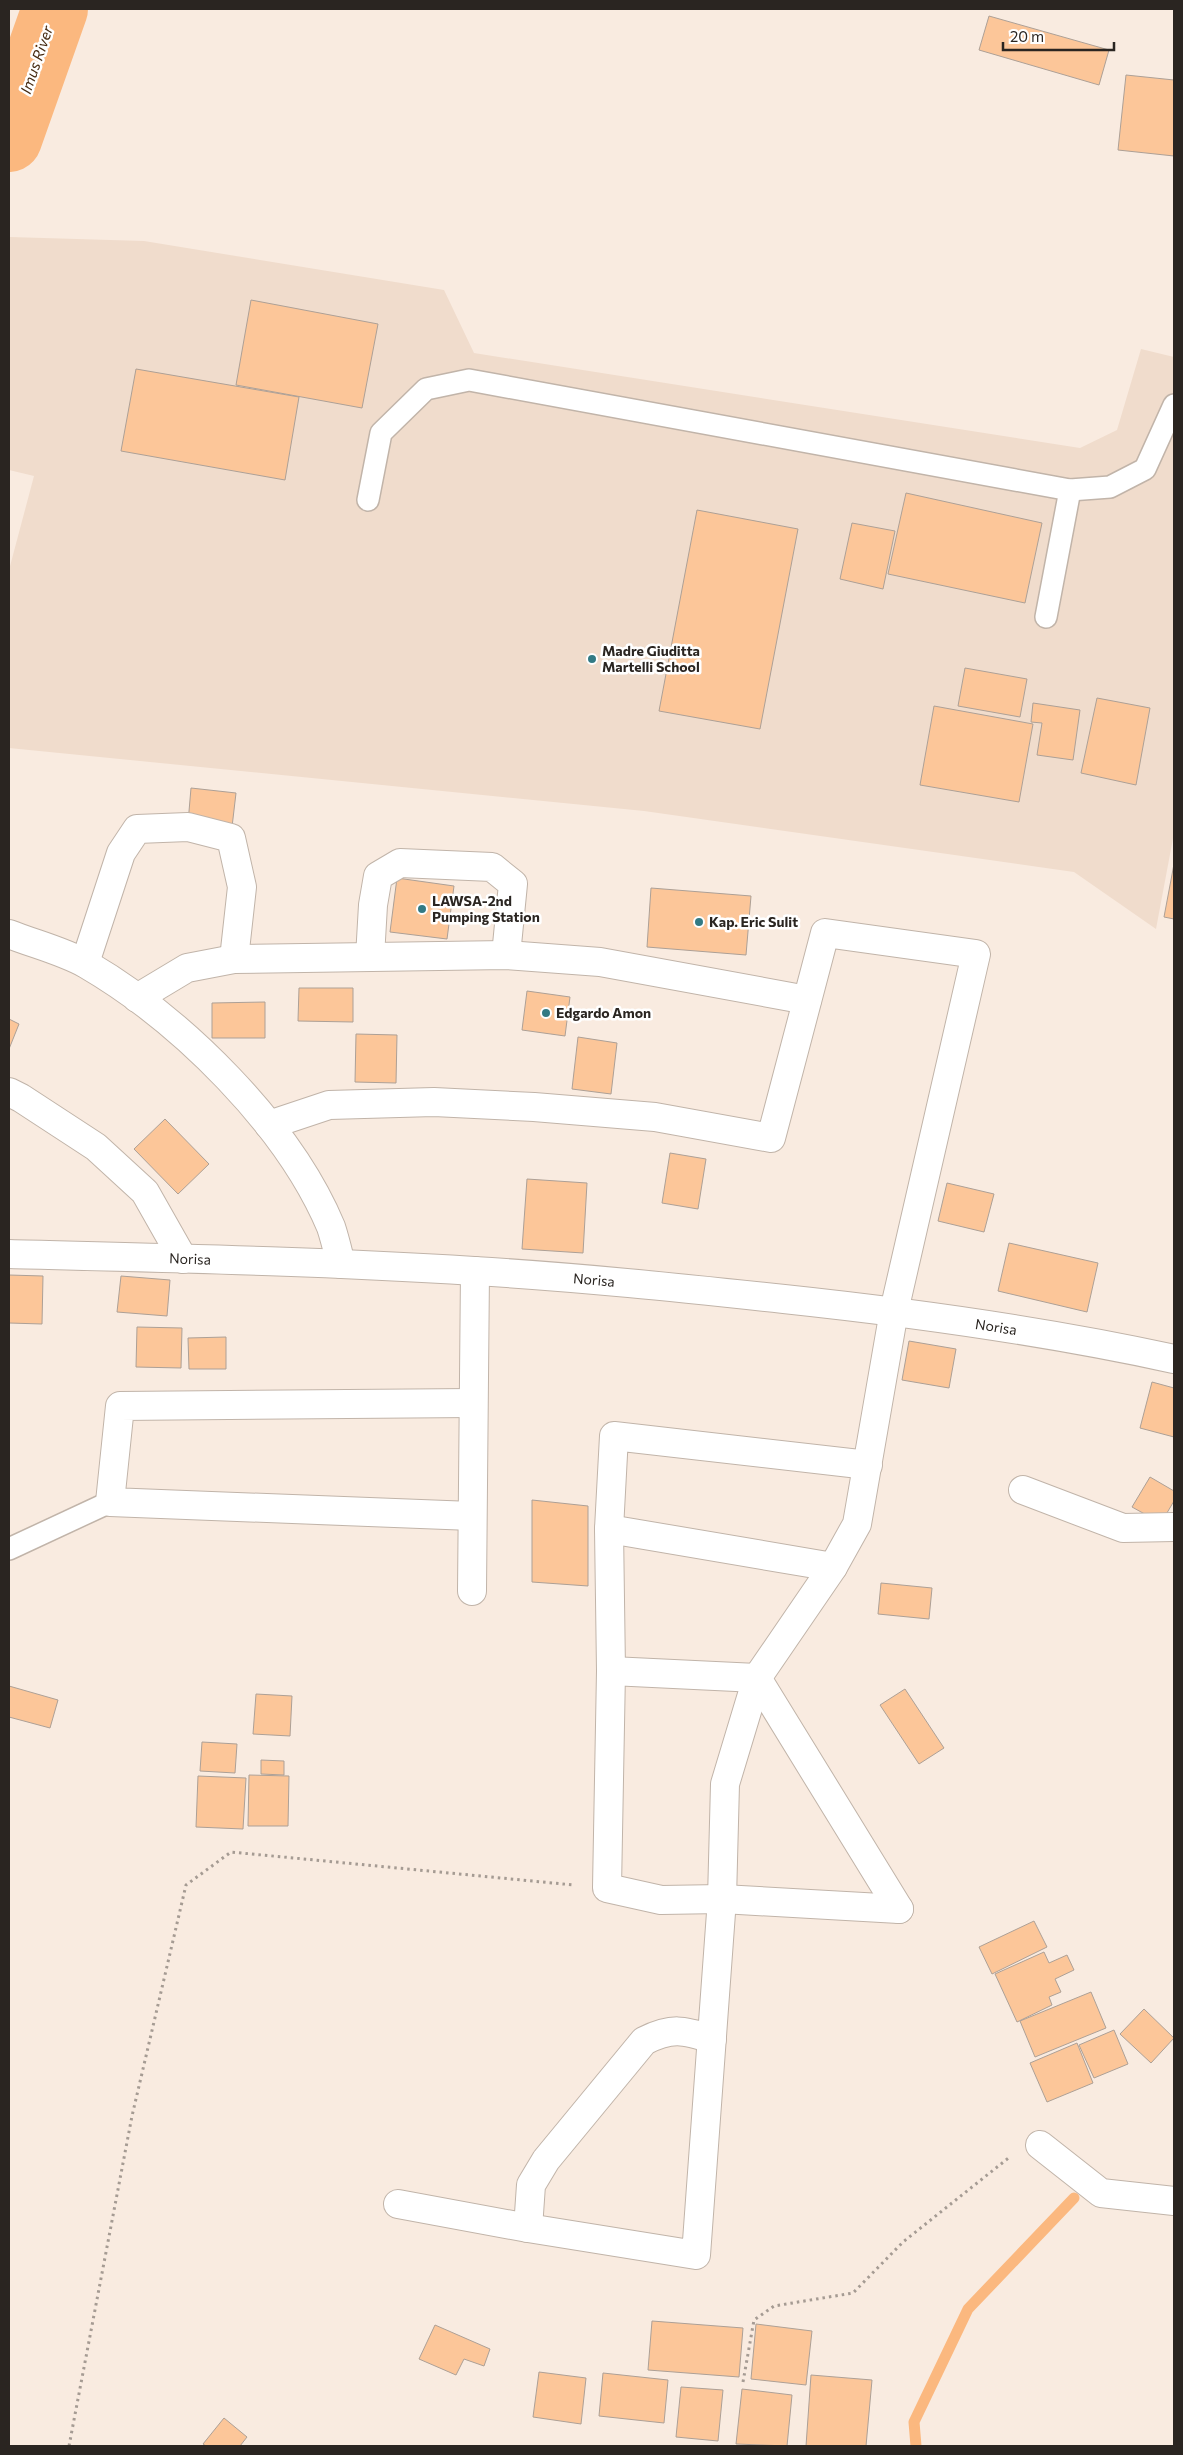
<svg xmlns="http://www.w3.org/2000/svg" width="1183" height="2455" font-family="Commissioner,sans-serif">
<style>
.built{fill:#f0dccc}
.lines{fill:none;stroke-linecap:round;stroke-linejoin:round}
.stream{stroke:#fbb87f;stroke-width:11}
.river{stroke:#fbb87f;stroke-width:66}
.building{fill:#fcc699;stroke:#ada096}
.service-casing{stroke:#c1b4a9;stroke-width:24}
.minor-casing{stroke:#c1b4a9;stroke-width:30}
.path{stroke:#a59b93;stroke-width:3;stroke-dasharray:2.5 4;stroke-linecap:butt}
.service{stroke:#fff;stroke-width:21}
.minor{stroke:#fff;stroke-width:28}
.poi-dot{fill:#327a84;stroke:#fff;stroke-width:2}
.labels{text-anchor:middle;stroke-width:5;stroke-linejoin:round;paint-order:stroke}
.poi-label{font-size:14px;font-weight:bold;fill:#2a2521;stroke:#fff;text-anchor:start}
.street-label{font-size:14px;fill:#2a2521;stroke:#fff}
.water-label{font-size:15px;font-style:italic;fill:#462b12;stroke:#fff}
</style>
<rect width="100%" height="100%" fill="#f9ebe0"/>
<polygon class="built" points="10,237 144,241 444,290 474,353 1080,448 1117,430 1141,349 1174,357 1174,833 1156,929 1074,872 644,811 9,748 9,570 34,476 9,470"/>
<g class="lines">
<polyline class="stream" points="916,2446 914,2422 968,2309 1074,2198"/>
<polyline class="river" points="9,139 55,9"/>
</g>
<g class="building">
<polygon points="989,16 1109,50 1099,85 979,50"/>
<polygon points="1126,75 1174,80 1174,156 1118,150"/>
<polygon points="251,300 378,324 362,408 236,385"/>
<polygon points="136,369 299,397 285,480 121,451"/>
<polygon points="906,493 1042,523 1025,603 888,574"/>
<polygon points="697,510 798,529 760,729 659,711"/>
<polygon points="852,523 895,531 883,589 840,579"/>
<polygon points="965,668 1027,679 1020,717 958,706"/>
<polygon points="1097,698 1150,708 1136,785 1081,773"/>
<polygon points="1033,703 1080,710 1073,760 1037,755 1042,723 1031,722"/>
<polygon points="934,706 1033,724 1019,802 920,785"/>
<polygon points="191,788 236,793 232,827 188,823"/>
<polygon points="1174,864 1174,919 1164,917"/>
<polygon points="397,878 454,886 447,939 390,932"/>
<polygon points="651,888 751,896 746,955 647,947"/>
<polygon points="299,988 353,988 353,1022 298,1021"/>
<polygon points="527,991 570,997 565,1036 522,1030"/>
<polygon points="265,1002 265,1038 212,1038 212,1003"/>
<polygon points="9,1019 19,1024 9,1049"/>
<polygon points="356,1034 397,1035 396,1083 355,1082"/>
<polygon points="578,1037 617,1043 611,1094 572,1089"/>
<polygon points="165,1119 209,1164 178,1194 134,1149"/>
<polygon points="670,1153 706,1159 698,1209 662,1203"/>
<polygon points="527,1179 587,1183 583,1253 522,1249"/>
<polygon points="947,1183 994,1194 984,1232 938,1221"/>
<polygon points="1009,1243 1098,1263 1087,1312 998,1291"/>
<polygon points="9,1275 43,1276 42,1324 9,1323"/>
<polygon points="121,1276 170,1280 167,1316 117,1312"/>
<polygon points="137,1327 182,1328 181,1368 136,1367"/>
<polygon points="226,1337 226,1369 189,1369 188,1338"/>
<polygon points="909,1341 956,1349 949,1388 902,1380"/>
<polygon points="1152,1382 1174,1388 1174,1437 1140,1428"/>
<polygon points="1150,1477 1174,1491 1174,1501 1161,1523 1132,1507"/>
<polygon points="532,1500 588,1506 588,1586 532,1582"/>
<polygon points="881,1583 932,1588 929,1619 878,1614"/>
<polygon points="9,1686 58,1700 50,1728 9,1717"/>
<polygon points="905,1689 944,1748 919,1764 880,1705"/>
<polygon points="256,1694 292,1696 290,1736 253,1734"/>
<polygon points="202,1742 237,1744 235,1773 200,1771"/>
<polygon points="261,1760 284,1761 284,1775 261,1774"/>
<polygon points="249,1775 289,1776 288,1826 248,1826"/>
<polygon points="198,1776 246,1778 243,1829 196,1827"/>
<polygon points="1034,1921 1047,1947 992,1974 979,1947"/>
<polygon points="1044,1952 1049,1963 1067,1955 1074,1970 1055,1979 1061,1992 1049,1997 1052,2005 1017,2022 995,1974"/>
<polygon points="1091,1992 1106,2028 1035,2057 1020,2021"/>
<polygon points="1144,2009 1174,2038 1151,2063 1120,2034"/>
<polygon points="1114,2030 1128,2064 1094,2078 1079,2045"/>
<polygon points="1077,2043 1093,2083 1047,2102 1030,2063"/>
<polygon points="652,2321 743,2328 739,2377 648,2370"/>
<polygon points="756,2324 812,2331 806,2385 751,2379"/>
<polygon points="435,2325 490,2349 484,2366 464,2359 456,2375 419,2359"/>
<polygon points="539,2372 586,2378 581,2424 533,2417"/>
<polygon points="603,2373 668,2380 664,2423 599,2416"/>
<polygon points="811,2375 872,2380 866,2446 806,2446"/>
<polygon points="681,2387 723,2390 718,2441 676,2437"/>
<polygon points="742,2389 792,2395 787,2446 736,2444"/>
<polygon points="224,2418 247,2437 240,2446 206,2446 203,2444"/>
</g>
<g class="lines">
<g class="service-casing">
<g id="service">
<polyline points="368,500 381,433 426,389 469,380 1070,490 1110,487 1145,469 1174,405"/>
<polyline points="1046,617 1070,490"/>
<polyline points="9,1549 110,1502"/>
</g>
</g>
<g class="minor-casing">
<g id="minor">
<path d="M9 934C34 944 63 951 86 964 182 1020 288 1125 331 1227 335 1239 338 1252 341 1264"/>
<polyline points="370,957 373,905 378,876 400,863 492,867 513,884 506,955"/>
<polyline points="85,963 121,853 137,829 188,827 231,838 242,887 234,959"/>
<polyline points="137,998 187,968 234,959 506,955 600,962 807,1000"/>
<polyline points="9,1092 21,1098 96,1147 145,1192 183,1259"/>
<polyline points="269,1125 329,1105 434,1102 534,1107 655,1117 771,1138 825,933 976,954 894,1311 857,1524 833,1567 757,1678 725,1784 722,1899 696,2255 528,2228 398,2204"/>
<path d="M9 1254C164 1258 319 1261 474 1271 577 1277 681 1288 784 1299 915 1313 1046 1331 1174 1359"/>
<polyline points="868,1465 614,1436 609,1529 611,1671 607,1888 661,1900 722,1899 899,1909"/>
<polyline points="1023,1490 1123,1528 1174,1527"/>
<polyline points="472,1516 110,1502 120,1406 473,1403"/>
<polyline points="609,1529 833,1567"/>
<polyline points="472,1591 475,1271"/>
<polyline points="611,1671 757,1678 899,1909"/>
<polyline points="1040,2145 1101,2193 1174,2201"/>
<path d="M528 2228 531 2185 546 2160 644 2041C672 2027 683 2030 712 2039"/>
</g>
</g>
<g class="path">
<polyline points="743,2382 754,2320 774,2306 853,2293 903,2242 1011,2156"/>
<polyline points="69,2446 132,2116 186,1885 231,1852 574,1885"/>
</g>
<use href="#service" class="service"/>
<use href="#minor" class="minor"/>
</g>
<g class="poi-dot">
<circle cx="592" cy="659" r="5"/>
<circle cx="422" cy="909" r="5"/>
<circle cx="699" cy="922" r="5"/>
<circle cx="546" cy="1013" r="5"/>
</g>
<g class="labels">
<g class="poi-label">
<text x="602" y="656">Madre Giuditta<tspan x="602" dy="16">Martelli School</tspan></text>
<text x="432" y="906">LAWSA-2nd<tspan x="432" dy="16">Pumping Station</tspan></text>
<text x="709" y="927">Kap. Eric Sulit</text>
<text x="556" y="1018">Edgardo Amon</text>
</g>
<g class="street-label">
<text transform="translate(190 1259) rotate(2)" y="5">Norisa</text>
<text transform="translate(594 1280) rotate(5)" y="5">Norisa</text>
<text transform="translate(996 1327) rotate(9)" y="5">Norisa</text>
</g>
<g class="water-label">
<text transform="translate(37 60) rotate(-71)" y="5">Imus River</text>
</g>
</g>
<rect width="1183" height="2455" fill="none" stroke="#2a2521" stroke-width="20"/>
<path d="M1003 42v8h111v-8" fill="none" stroke="#2a2521" stroke-width="2.5"/>
<text x="1010" y="42" font-size="15" fill="#2a2521" stroke="#ffffff" stroke-width="4" paint-order="stroke">20 m</text>
</svg>
